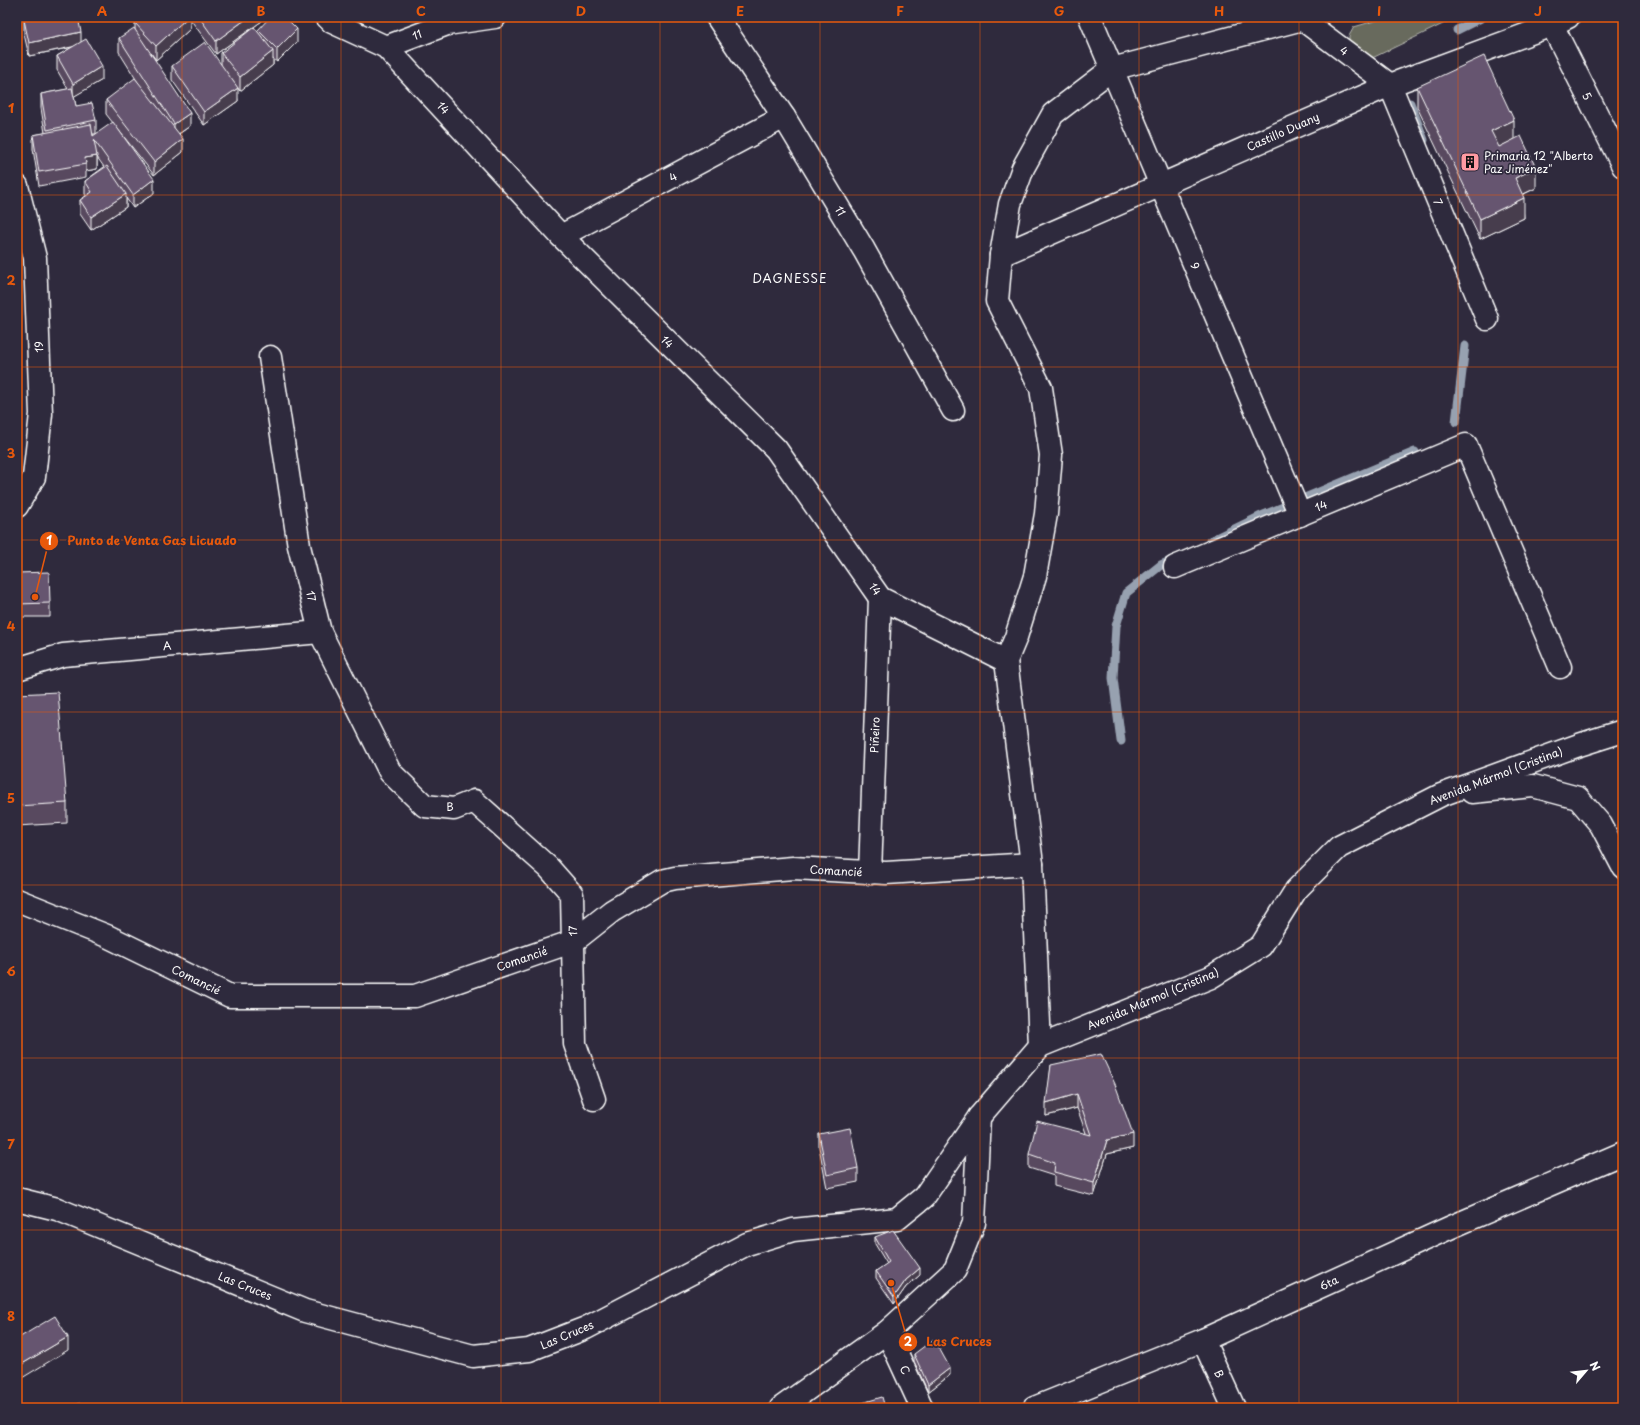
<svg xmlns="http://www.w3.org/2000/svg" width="1640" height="1425" font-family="'Playpen Sans',sans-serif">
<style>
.green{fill:#686b5d;stroke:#b4b5ae}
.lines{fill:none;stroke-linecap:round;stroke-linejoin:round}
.stream{stroke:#97a1b0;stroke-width:9}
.street-casing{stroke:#fff;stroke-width:25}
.secondary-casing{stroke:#fff;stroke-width:25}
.street{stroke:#2f2a3d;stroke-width:22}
.secondary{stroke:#2f2a3d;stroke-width:22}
.wall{fill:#58495f;stroke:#fff}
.shaded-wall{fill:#473c4e;stroke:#fff}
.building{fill:#66556f;stroke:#fff}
.grid{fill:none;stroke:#e8590c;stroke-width:1;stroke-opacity:0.55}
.labels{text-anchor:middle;stroke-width:3.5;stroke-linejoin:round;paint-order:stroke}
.street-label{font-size:11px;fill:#fff;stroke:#2f2a3d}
.poi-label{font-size:11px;fill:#fff;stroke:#2f2a3d;text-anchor:start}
.neighbourhood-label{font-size:12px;letter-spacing:1px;fill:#fff;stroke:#2f2a3d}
.leader{fill:none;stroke:#e8590c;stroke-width:1.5}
.callout-dot{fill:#e8590c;stroke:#2f2a3d;stroke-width:1.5}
.mark-label{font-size:12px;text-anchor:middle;font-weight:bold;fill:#fff}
.callout-label{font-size:12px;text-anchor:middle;font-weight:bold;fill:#e8590c;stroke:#2f2a3d;stroke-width:3.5;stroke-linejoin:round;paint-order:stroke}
.neatline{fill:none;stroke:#e8590c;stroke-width:1.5}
.grid-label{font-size:13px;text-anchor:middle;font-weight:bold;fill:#e8590c}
</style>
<rect width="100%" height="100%" fill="#2f2a3d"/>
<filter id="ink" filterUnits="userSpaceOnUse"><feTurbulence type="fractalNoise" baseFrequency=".025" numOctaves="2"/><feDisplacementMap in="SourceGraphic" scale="8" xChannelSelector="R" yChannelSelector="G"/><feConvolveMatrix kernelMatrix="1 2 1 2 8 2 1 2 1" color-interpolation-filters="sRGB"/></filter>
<g filter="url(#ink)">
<polygon class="green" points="1388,17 1445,17 1447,22 1366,61 1349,44 1349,36 1354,27"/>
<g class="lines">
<g class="stream">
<polyline points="1457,30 1483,17"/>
<polyline points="1410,103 1424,140"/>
<polyline points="1456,422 1465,346"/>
<polyline points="1210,541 1259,517 1415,452"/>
<polyline points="1121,741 1113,678 1116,626 1126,593 1161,565 1175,559"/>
</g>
<g class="street-casing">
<g id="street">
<polyline points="327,17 332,22 386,47 561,236 776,449 880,598 1006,661"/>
<polyline points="717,17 784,117 864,250 953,410"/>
<polyline points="1090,17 1300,515"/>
<polyline points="1299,17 1390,85 1487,319"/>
<polyline points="1552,25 1623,166"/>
<polyline points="386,47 447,24 495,17"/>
<polyline points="17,186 35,258 41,414 34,477 17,506"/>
<polyline points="561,236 784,117"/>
<polyline points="1001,255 1390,85 1552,25 1568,17"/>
<polyline points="270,357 299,546 320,632 390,772 425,806 454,809 474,801 549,868 572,894 575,1044 594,1099"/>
<polyline points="1175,567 1466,445 1560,667"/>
<polyline points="17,669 63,655 320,632"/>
<polyline points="870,873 880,598"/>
<polyline points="17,900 107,936 230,996 415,996 574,941 612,911 662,881 675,878 793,868 886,873 1032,864"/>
<polyline points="1040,1046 1032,864 1006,661 1016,637 1035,576 1046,514 1051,455 1041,388 997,301 1001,255 1010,204 1023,168 1053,114 1112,69 1310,17"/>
<polyline points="887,1332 922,1408"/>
<polyline points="1203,1340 1234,1408"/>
<polyline points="1034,1408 1203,1340 1449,1228 1623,1153"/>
</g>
</g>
<g class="secondary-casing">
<g id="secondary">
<polyline points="1472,792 1533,786 1578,798 1601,825 1623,867"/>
<polyline points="17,1199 57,1209 305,1311 473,1356 529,1350 586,1328 747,1244 793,1230 897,1219 924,1197 979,1117 1040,1046 1211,977 1261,946 1296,890 1339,847 1441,795 1579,745 1623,731"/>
<polyline points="781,1408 887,1332 955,1270 974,1223 979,1117"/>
</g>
</g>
<use href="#street" class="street"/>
<use href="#secondary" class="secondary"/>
</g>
<g class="wall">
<polygon points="141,17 262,17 262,21 216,54 190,19 190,29 156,60 151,53 190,126 179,134 183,152 154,175 106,114 106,100 139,84 119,52 119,38 135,30 135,23"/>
<polygon points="24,20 81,42 102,80 74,96 76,106 96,120 96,134 93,134 93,136 154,193 133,208 126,198 126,207 91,230 80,214 80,200 86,196 85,194 85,181 104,167 97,157 97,169 86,171 86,177 39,186 33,149 33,135 45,133 41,108 41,94 68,89 57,70 57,56 73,47 29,56 24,34"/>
<polygon points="258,30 297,42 277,62 273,59 273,65 240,91 236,86 238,101 204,125 172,80 172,66 221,65 221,53 258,31"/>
<polygon points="1417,87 1514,140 1536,188 1522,195 1524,218 1480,239 1417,107"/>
<polygon points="17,573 50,603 50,617 17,617"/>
<polygon points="17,694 67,803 67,823 17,826"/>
<polygon points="1051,1065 1133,1148 1107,1154 1094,1196 1054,1186 1054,1176 1029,1168 1029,1154 1086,1133 1077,1108 1046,1116"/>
<polygon points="819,1134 858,1168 858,1182 827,1188 819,1147"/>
<polygon points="875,1237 920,1275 906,1287 894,1304 876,1278 876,1271 887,1264 875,1244"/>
<polygon points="914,1354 950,1375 928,1392 914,1361"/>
</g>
<g class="shaded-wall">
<polygon points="188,17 190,17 190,29 156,60 156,46"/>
<polygon points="249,17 262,17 262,21 216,54 216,41"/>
<polygon points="297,29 297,42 277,62 277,49"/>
<polygon points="81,32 81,45 29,56 29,43"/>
<polygon points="273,51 273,65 240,91 240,77"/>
<polygon points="102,66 102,80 73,97 73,84"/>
<polygon points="238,88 238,101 204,125 204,112"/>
<polygon points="190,113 190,126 174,137 174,124"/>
<polygon points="1514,120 1514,140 1491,151 1491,131"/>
<polygon points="183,139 183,152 154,175 154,162"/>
<polygon points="97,156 97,169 86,171 86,164 85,158"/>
<polygon points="1536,168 1536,188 1515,198 1515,178"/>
<polygon points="154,179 154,193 133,208 133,195"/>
<polygon points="126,194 126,207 91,230 91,217"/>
<polygon points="1524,198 1524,218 1480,239 1480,219"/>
<polygon points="1077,1094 1077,1108 1046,1116 1046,1103"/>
<polygon points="1133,1134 1133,1148 1107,1154 1094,1196 1094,1183 1107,1140"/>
<polygon points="920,1268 920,1275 906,1287 894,1304 894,1297 906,1280"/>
<polygon points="68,1337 68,1350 17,1381 17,1367"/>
<polygon points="950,1368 950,1375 928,1392 928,1385"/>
</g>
<g class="building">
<polygon points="41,17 78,17 81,32 29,43 24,20"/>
<polygon points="141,17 188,17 156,46 135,23"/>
<polygon points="199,17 249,17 216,41"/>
<polygon points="270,17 285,17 297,29 277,49 258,30"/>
<polygon points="254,27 273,51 240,77 221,53"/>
<polygon points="134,28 190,113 174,124 119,38"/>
<polygon points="86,39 102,66 73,84 57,56"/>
<polygon points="205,42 238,88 204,112 172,66"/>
<polygon points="1484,56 1514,120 1491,131 1499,147 1521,136 1536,168 1515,178 1524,198 1480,219 1417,87"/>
<polygon points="135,78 183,139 154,162 106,100"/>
<polygon points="72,88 76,106 92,103 96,120 47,130 41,94"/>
<polygon points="113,122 154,179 133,195 94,140 97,156 85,158 86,164 39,172 33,135 91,124 93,136"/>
<polygon points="107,166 126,194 91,217 80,200 92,192 85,181"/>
<polygon points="49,572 50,603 17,604 17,573"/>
<polygon points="58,692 67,803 17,806 17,694"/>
<polygon points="1101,1054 1115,1084 1133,1134 1107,1140 1094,1183 1054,1172 1055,1163 1029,1154 1037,1121 1091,1135 1077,1094 1046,1103 1051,1065"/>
<polygon points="850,1128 858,1168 827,1175 819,1134"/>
<polygon points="893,1230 920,1268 906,1280 894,1297 876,1271 889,1262 875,1237"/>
<polygon points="55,1316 68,1337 17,1367 17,1339"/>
<polygon points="934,1339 950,1368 928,1385 914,1354"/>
<polygon points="882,1397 885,1408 850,1408 849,1407"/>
<polygon points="80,1403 83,1408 72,1408"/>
</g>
</g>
<path class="grid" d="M182 17V1408M341 17V1408M501 17V1408M660 17V1408M820 17V1408M980 17V1408M1139 17V1408M1299 17V1408M1458 17V1408M17 195H1623M17 367H1623M17 540H1623M17 712H1623M17 885H1623M17 1058H1623M17 1230H1623"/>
<defs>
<g id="building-square" transform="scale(1)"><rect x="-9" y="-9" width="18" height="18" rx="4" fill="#ff9aa2" stroke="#2f2a3d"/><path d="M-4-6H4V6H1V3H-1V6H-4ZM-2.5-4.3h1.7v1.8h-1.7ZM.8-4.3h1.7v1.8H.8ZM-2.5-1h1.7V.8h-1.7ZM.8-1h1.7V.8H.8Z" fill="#111"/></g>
</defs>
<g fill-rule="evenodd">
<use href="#building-square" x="1470" y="162"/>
</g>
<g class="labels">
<g class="street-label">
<text transform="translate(417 35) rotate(-21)" y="4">11</text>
<text transform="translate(1344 51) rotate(36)" y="4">4</text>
<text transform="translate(1587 96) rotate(63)" y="4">5</text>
<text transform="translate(443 108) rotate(47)" y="4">14</text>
<text transform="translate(1283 132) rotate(-24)" y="4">Castillo Duany</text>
<text transform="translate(673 177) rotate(-28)" y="4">4</text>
<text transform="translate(1438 202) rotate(67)" y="4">7</text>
<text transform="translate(840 211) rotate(59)" y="4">11</text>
<text transform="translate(1195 266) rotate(67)" y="4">9</text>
<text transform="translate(667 342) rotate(45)" y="4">14</text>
<text transform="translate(39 347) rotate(-92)" y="4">19</text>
<text transform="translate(1321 506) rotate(-23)" y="4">14</text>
<text transform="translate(875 589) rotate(54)" y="4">14</text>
<text transform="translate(311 596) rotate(77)" y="4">17</text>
<text transform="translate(167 646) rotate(-5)" y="4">A</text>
<text transform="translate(875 735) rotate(-88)" y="4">Piñeiro</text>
<text transform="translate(1496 776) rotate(-21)" y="4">Avenida Mármol (Cristina)</text>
<text transform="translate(450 807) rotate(-2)" y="4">B</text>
<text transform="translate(836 871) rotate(3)" y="4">Comancié</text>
<text transform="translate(573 931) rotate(-92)" y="4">17</text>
<text transform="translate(522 959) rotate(-19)" y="4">Comancié</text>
<text transform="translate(196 980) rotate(26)" y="4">Comancié</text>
<text transform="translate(1153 999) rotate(-23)" y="4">Avenida Mármol (Cristina)</text>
<text transform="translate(1329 1283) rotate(-25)" y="4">6ta</text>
<text transform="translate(245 1286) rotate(22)" y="4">Las Cruces</text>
<text transform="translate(567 1335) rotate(-23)" y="4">Las Cruces</text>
<text transform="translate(905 1370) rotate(66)" y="4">C</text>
<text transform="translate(1219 1374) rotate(66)" y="4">B</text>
</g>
<g class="poi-label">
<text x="1484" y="160">Primaria 12 "Alberto<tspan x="1484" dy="13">Paz Jiménez"</tspan></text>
</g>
<g class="neighbourhood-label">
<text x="790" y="283">DAGNESSE</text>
</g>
</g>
<path class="leader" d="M35 597L49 541M891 1283L908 1342"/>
<g class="callout-dot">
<circle cx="35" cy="597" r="4"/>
<circle cx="891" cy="1283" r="4"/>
<circle cx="49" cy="541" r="10"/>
<circle cx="908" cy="1342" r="10"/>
</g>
<g class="mark-label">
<text x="49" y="545">1</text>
<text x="908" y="1346">2</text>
</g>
<g class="callout-label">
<text x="152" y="545">Punto de Venta Gas Licuado</text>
<text x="959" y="1346">Las Cruces</text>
</g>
<rect width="1640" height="1425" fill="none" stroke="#2f2a3d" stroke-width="44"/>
<g transform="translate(1586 1371) rotate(62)" stroke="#2f2a3d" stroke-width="3" paint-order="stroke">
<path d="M0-3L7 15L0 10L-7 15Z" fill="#ffffff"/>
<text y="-6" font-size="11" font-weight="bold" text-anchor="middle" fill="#ffffff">N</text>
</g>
<rect x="22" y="22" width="1596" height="1381" class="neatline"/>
<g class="grid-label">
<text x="102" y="16">A</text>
<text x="261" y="16">B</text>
<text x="421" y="16">C</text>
<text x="581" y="16">D</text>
<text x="740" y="16">E</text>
<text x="900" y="16">F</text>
<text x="1059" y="16">G</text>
<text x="1219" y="16">H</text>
<text x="1379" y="16">I</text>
<text x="1538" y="16">J</text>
<text x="11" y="113">1</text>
<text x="11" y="285">2</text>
<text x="11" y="458">3</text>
<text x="11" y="631">4</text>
<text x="11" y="803">5</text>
<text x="11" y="976">6</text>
<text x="11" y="1149">7</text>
<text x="11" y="1321">8</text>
</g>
</svg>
